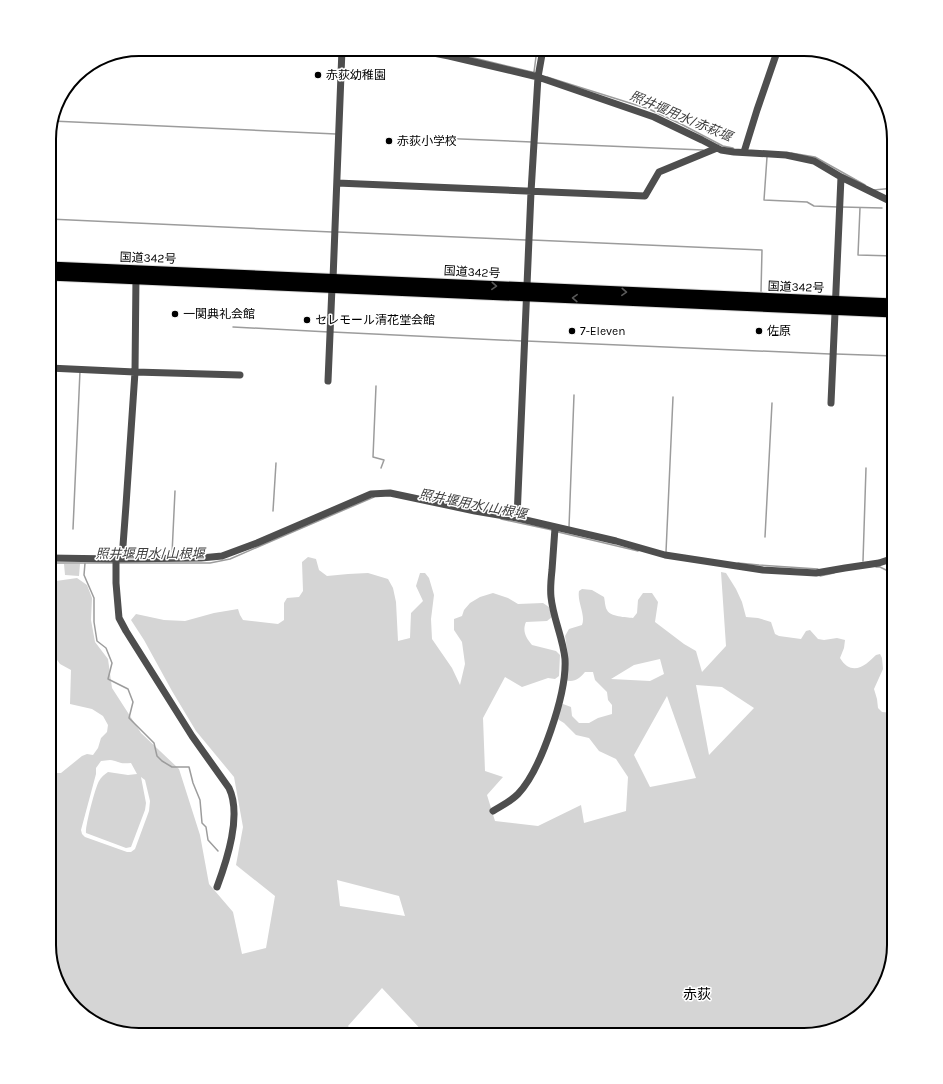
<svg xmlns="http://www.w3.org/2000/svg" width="943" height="1084" font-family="Karla,'Noto Sans JP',sans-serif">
	<rect width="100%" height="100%" fill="#fff"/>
	<path fill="#d5d5d5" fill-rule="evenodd" d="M308 557 316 559 319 570 327 576 348 574 368 573 388 579 393 588 396 602 398 641 410 638 411 613 423 601 416 586 420 573H425L429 578 434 595 431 619 432 639 452 668 460 685 465 664 462 642 454 630V619L462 616 464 610 470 603 480 597 493 593 508 598 518 604 543 603 549 607 552 617 547 621 526 622C522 631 526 638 532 645L556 651 560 655 559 676 555 679 548 678 522 687 505 677 483 718 485 771 503 777 487 795 495 821 538 826 581 805 584 823 626 811 628 777 616 759 599 751 589 738 576 735 564 723 559 720 556 717 559 706 563 704 571 707 572 716 579 723H589L598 718 612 714V705L608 700 607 692 595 680 593 672H585C579 679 574 683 565 680L568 655 565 636 569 629 582 625C586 615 577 602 579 591L582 589 592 590 604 597C605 601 605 607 607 610 610 617 626 617 633 618L637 613 638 600 643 593H652L658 602 655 622 684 644 696 651 702 672 726 646 721 572 726 573 736 589 742 602 746 617 758 618 771 622 775 634 779 636 801 639 806 631 810 630 818 639 824 640 837 638 845 640 844 648 840 658C842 661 844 664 847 666 858 673 869 662 876 655L880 654 882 658 883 669 874 689 877 699 878 708 882 712 894 713V945L885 985 859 1017 804 1035H426L382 988 348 1026 355 1035H139L99 1026 67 1000 49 945V770L54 773H61L82 756 87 754 93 755 98 748 101 738 107 732 108 725 103 716 92 709 70 704 71 670 60 664 55 657 49 641V585L56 581 77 578 87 585 92 598 91 620 95 642 108 659 112 688 141 733 179 769 200 835 209 884 233 912 242 954 266 948 275 896 236 865 243 827 234 777 196 731 172 691 144 640 131 620 136 614 164 620 185 621 214 613 238 609 240 615 243 620 278 624 284 620V603L287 598 299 597 303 591 302 562ZM660 659 664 674 650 681 611 679 634 665ZM696 685 722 687 754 708 709 755ZM667 696 696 778 650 787 634 755ZM110 760C113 760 115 761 118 762 122 764 127 763 131 763L137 774 128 775 108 772C105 774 101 777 99 781 95 788 85 827 86 833L126 848 131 847 145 810 146 803 141 777 145 780 150 801 149 811 135 849 131 852H127L85 837 82 834 81 830 96 774V768L101 761ZM337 880 399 896 405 916 340 906Z
		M64 564H80L79 576 65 575Z"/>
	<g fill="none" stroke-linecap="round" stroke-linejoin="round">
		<path stroke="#9c9c9c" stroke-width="1.5" d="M432 49 445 52
			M462 55 536 73
			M534 72 537 49
			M547 77 649 109 681 124 723 146 733 148
			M52 121 336 134
			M437 138 532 142
			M536 143 703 150
			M791 153 815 157 865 185
			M767 157 764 200 807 202 814 206 838 207
			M874 190 894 188
			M842 207 882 208
			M860 208 858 255 894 256
			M49 219 332 232
			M338 232 526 240
			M532 240 762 250 761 292
			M233 327 329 332
			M332 332 522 341
			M526 341 830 354
			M836 354 894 356
			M376 386 373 457 384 460 381 468
			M273 511 276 463
			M501 519 552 530
			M569 527 574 395
			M73 529 80 371
			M558 532 638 551
			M765 537 772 403
			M666 552 673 397
			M172 554 175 491
			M863 561 866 468
			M49 563H113
			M85 563 84 575 94 598V622L97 641 106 648 112 663 108 679 128 689 133 702 129 718 154 743 157 756 162 761 172 767H189L193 783 200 800 202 823 206 827 208 840 218 851
			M119 563H210L230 559 374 497
			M738 563 759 565 818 569 819 571
			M876 567H880L894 574
			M820 574V576L834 573"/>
		<defs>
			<path id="highway" d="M49 267 894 304
				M49 275 894 312"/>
		</defs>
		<use href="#highway" stroke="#dbdbdb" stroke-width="13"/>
		<path stroke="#4e4e4e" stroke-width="7" d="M413 49 449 56 538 77 654 117 702 140 721 150 734 152 786 155 814 161 841 177 894 203
			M744 152 757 110 778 49
			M337 183 645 196 659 172 717 148
			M49 368 135 372 240 375
			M328 381 332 287 333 279 342 49
			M831 403 841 177
			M517 518 531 192 538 77 543 49
			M49 558 116 559 201 558 222 556 257 543 371 494 390 493 475 511 517 518 616 541 665 555 763 570 816 573 845 568 879 563 894 558
			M116 559V583L119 618 126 631 192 736 229 788C242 815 227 860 217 887
			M122 559 126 505 135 372 136 276
			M493 811C501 806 510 802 518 794 541 770 567 693 565 659 563 638 553 618 551 597 550 588 551 579 552 570 553 556 554 542 555 528"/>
		<use href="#highway" stroke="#000" stroke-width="11"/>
	</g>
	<defs><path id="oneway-chevron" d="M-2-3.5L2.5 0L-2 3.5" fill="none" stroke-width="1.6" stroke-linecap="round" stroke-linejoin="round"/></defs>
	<g stroke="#595959">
		<use href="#oneway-chevron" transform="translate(494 286) rotate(3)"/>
		<use href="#oneway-chevron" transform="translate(624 292) rotate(3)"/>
		<use href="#oneway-chevron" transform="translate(575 298) rotate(-178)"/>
	</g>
	<g fill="#000" stroke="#fff" stroke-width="1.5">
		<circle cx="318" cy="75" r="4"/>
		<circle cx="389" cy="141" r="4"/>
		<circle cx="175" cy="314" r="4"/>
		<circle cx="307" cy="320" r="4"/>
		<circle cx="572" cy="331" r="4"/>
		<circle cx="759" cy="331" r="4"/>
	</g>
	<g text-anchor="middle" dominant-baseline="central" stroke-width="3" stroke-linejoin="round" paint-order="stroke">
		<g font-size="12" fill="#000" stroke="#fff" text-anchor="start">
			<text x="326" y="75">赤荻幼稚園</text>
			<text x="397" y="141">赤荻小学校</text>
			<text x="183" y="314">一関典礼会館</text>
			<text x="315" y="320">セレモール清花堂会館</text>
			<text x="580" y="331">7-Eleven</text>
			<text x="767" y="331">佐原</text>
		</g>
		<g font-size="12" fill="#000" stroke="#fff">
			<text transform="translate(148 258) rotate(2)">国道342号</text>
			<text transform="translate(472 272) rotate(3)">国道342号</text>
			<text transform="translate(796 287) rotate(2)">国道342号</text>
		</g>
		<g font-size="13" font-style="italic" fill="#3d3d3d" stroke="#fff">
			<text transform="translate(681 116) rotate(23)">照井堰用水/赤萩堰</text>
			<text transform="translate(473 504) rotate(11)">照井堰用水/山根堰</text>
			<text x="150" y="553">照井堰用水/山根堰</text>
		</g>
		<g font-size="14" fill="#000" stroke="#fff">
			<text x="697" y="994">赤荻</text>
		</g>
	</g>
	<path d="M0 0H943V1084H0ZM139 56H804A83 83 0 0 1 887 139V945A83 83 0 0 1 804 1028H139A83 83 0 0 1 56 945V139A83 83 0 0 1 139 56Z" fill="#fff" fill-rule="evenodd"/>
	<path fill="none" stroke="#000" stroke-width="2" d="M139 56H804A83 83 0 0 1 887 139V945A83 83 0 0 1 804 1028H139A83 83 0 0 1 56 945V139A83 83 0 0 1 139 56Z"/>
</svg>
